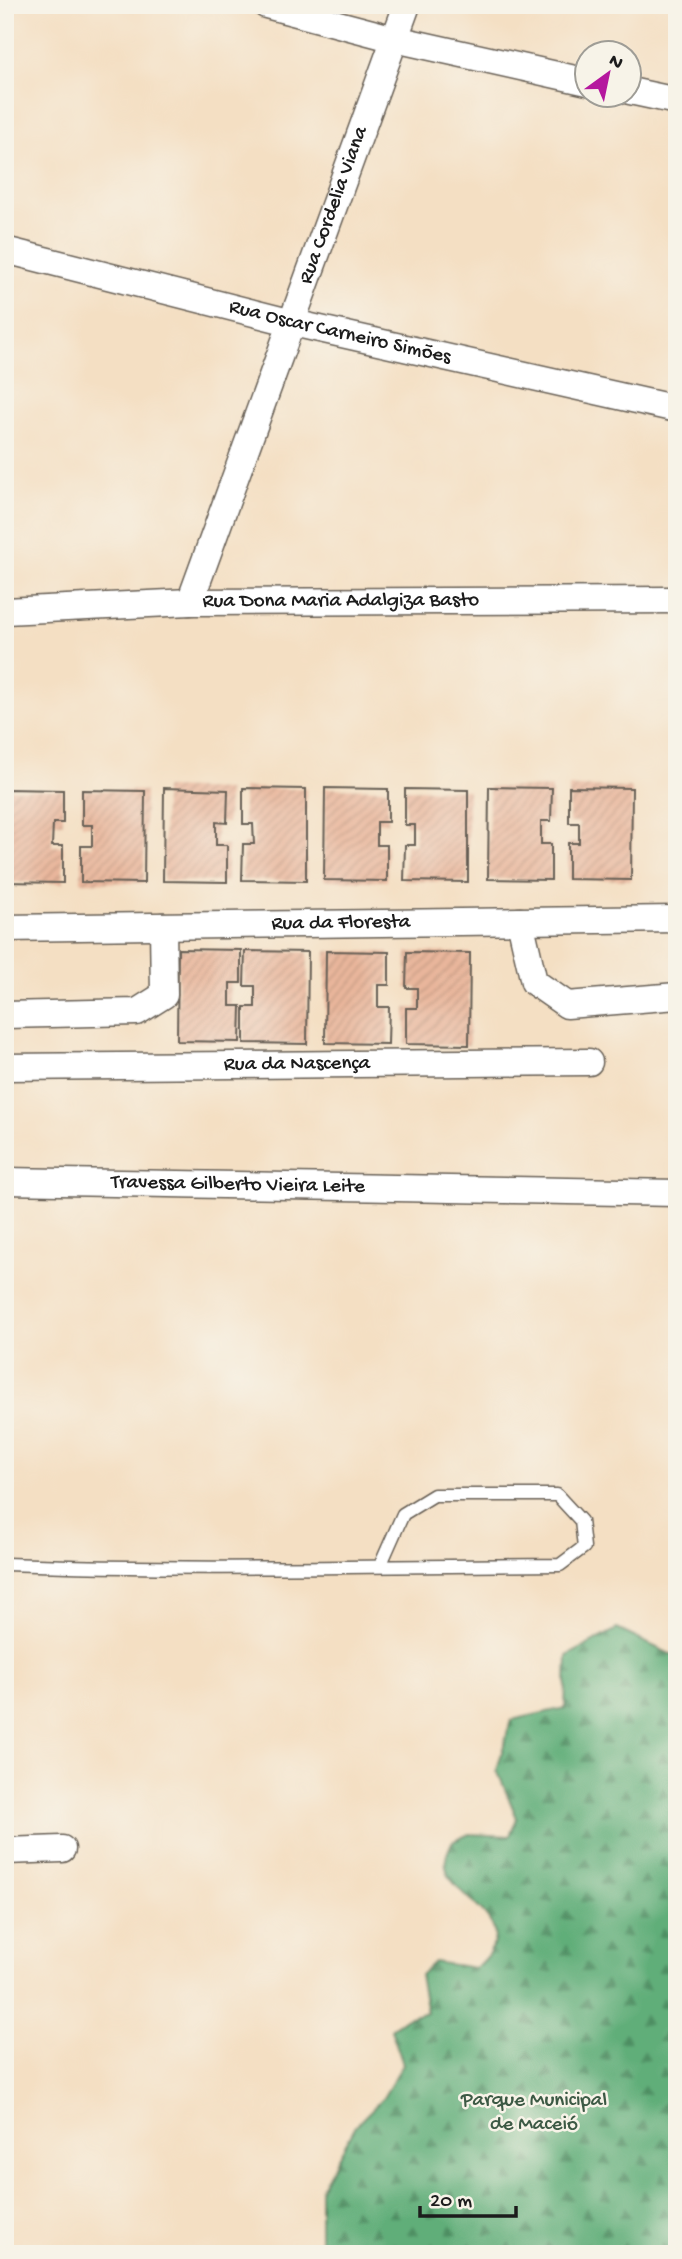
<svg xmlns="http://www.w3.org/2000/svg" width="682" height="2259" font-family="'Gochi Hand',sans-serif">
	<defs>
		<pattern id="forest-firs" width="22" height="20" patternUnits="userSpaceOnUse" patternTransform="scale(1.75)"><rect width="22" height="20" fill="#60ae79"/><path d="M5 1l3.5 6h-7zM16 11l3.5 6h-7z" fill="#4e8d62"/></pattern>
		<pattern id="building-hatch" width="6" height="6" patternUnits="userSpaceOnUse" patternTransform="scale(1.75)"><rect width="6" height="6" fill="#e9b69b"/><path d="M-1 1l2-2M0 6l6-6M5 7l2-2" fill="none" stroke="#c79c85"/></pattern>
	</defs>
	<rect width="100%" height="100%" fill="#f7f3e8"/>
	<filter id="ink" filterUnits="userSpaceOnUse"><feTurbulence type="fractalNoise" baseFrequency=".0143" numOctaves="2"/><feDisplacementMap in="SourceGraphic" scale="14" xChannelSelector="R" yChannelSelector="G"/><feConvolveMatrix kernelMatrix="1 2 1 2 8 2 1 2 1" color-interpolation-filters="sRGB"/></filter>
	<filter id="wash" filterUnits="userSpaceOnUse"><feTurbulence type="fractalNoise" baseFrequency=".00686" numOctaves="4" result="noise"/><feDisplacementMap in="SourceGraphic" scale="28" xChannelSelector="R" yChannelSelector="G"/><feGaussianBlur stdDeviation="1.57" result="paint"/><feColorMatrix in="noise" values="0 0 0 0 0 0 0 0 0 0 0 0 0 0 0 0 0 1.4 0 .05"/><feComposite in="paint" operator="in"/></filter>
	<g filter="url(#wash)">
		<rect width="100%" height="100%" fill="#f4dfc3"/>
		<path fill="url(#forest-firs)" stroke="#3e654a" stroke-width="2" d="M617 1629 670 1654H677V2254H316L320 2245V2190L356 2125 383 2098 403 2064 391 2029 407 2018 427 2012 420 1975 434 1962 475 1968C535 1918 439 1899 446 1858 447 1853 450 1847 452 1842L469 1834 510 1836 517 1818 497 1770 511 1720 565 1708 567 1656Z"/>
		<g id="blocks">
			<path fill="url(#building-hatch)" d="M489 787 552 788 551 821H541V844H551V880L488 879Z
				M569 787 632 788 631 880 568 879V843H579V823H569Z
				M164 788 228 790 227 823 216 822V845H227V882L163 881Z
				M243 788 306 789V881L242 880 243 844H254L253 824H243Z
				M325 788 388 789V822H377V845H387V881L324 880Z
				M5 789 63 790V823H53L52 846H63V883L5 882Z
				M405 789 468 790V882L404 881 405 845H415V825H405Z
				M82 790 145 791 144 883 81 882V846H92V825H82Z
				M178 949 241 950V983H230V1006H241L240 1042 177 1041Z
				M245 951 308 952 307 1044 244 1043V1007H255V986H244Z
				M326 951 389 952V985H378V1007H389L388 1044 325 1043Z
				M407 952 470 953 469 1045 406 1044V1008H417V988H406Z"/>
		</g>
	</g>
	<g filter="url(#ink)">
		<use href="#blocks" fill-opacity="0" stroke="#686056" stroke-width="2"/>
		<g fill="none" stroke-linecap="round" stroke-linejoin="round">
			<defs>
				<path id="service" d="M5 1564C190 1571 376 1566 560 1565L584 1547 581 1521 557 1495H434L403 1514 380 1566"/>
				<g id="minor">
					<path d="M266 5 395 39 588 82"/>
					<path d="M630 91 677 101"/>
					<path id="s1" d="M5 250 293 323 677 409"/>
					<path id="s2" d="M190 602 407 5"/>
					<path id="s3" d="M5 611 190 602 677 600"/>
					<path d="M520 921 534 982 567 1005 677 996"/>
					<path id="s4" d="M5 928 677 919"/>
					<path d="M5 1015 137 1012 164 995 163 926"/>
					<path id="s5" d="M5 1067 589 1062"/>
					<path id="s6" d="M5 1181 677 1193"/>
					<path d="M5 1851 62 1849"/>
				</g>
			</defs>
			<use href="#service" stroke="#686056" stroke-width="15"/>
			<use href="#minor" stroke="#686056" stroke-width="29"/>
			<use href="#service" stroke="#fff" stroke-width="12"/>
			<use href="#minor" stroke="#fff" stroke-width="26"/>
		</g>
	</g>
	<g text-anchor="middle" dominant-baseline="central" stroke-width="5" stroke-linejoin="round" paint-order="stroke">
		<g font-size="21" fill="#1c1c1c" stroke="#f7f3e8">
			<text stroke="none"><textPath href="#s2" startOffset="422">Rua Cordelia Viana</textPath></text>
			<text stroke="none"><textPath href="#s1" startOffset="345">Rua Oscar Carneiro Simões</textPath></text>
			<text stroke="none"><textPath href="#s3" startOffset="336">Rua Dona Maria Adalgiza Basto</textPath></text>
			<text stroke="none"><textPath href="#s4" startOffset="336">Rua da Floresta</textPath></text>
			<text stroke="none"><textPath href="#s5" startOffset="292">Rua da Nascença</textPath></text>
			<text stroke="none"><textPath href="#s6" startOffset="233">Travessa Gilberto Vieira Leite</textPath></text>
		</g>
		<g font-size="21" fill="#3c5944" stroke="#f7f3e8">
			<text x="534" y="2101">Parque Municipal<tspan x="534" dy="24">de Maceió</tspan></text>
		</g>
	</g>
	<rect width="682" height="2259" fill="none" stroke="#f7f3e8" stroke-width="28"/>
	<g transform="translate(608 74) rotate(33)"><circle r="33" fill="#f7f3e8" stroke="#9f9d96" stroke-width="2"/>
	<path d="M0-5L12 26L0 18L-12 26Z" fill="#b5179e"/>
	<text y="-10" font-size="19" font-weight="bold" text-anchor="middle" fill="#1c1c1c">N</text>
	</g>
	<path d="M420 2206v10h96v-10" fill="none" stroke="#1c1c1c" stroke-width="3.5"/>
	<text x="430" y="2206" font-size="21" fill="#1c1c1c" stroke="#f7f3e8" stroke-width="5" paint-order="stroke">20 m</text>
</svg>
